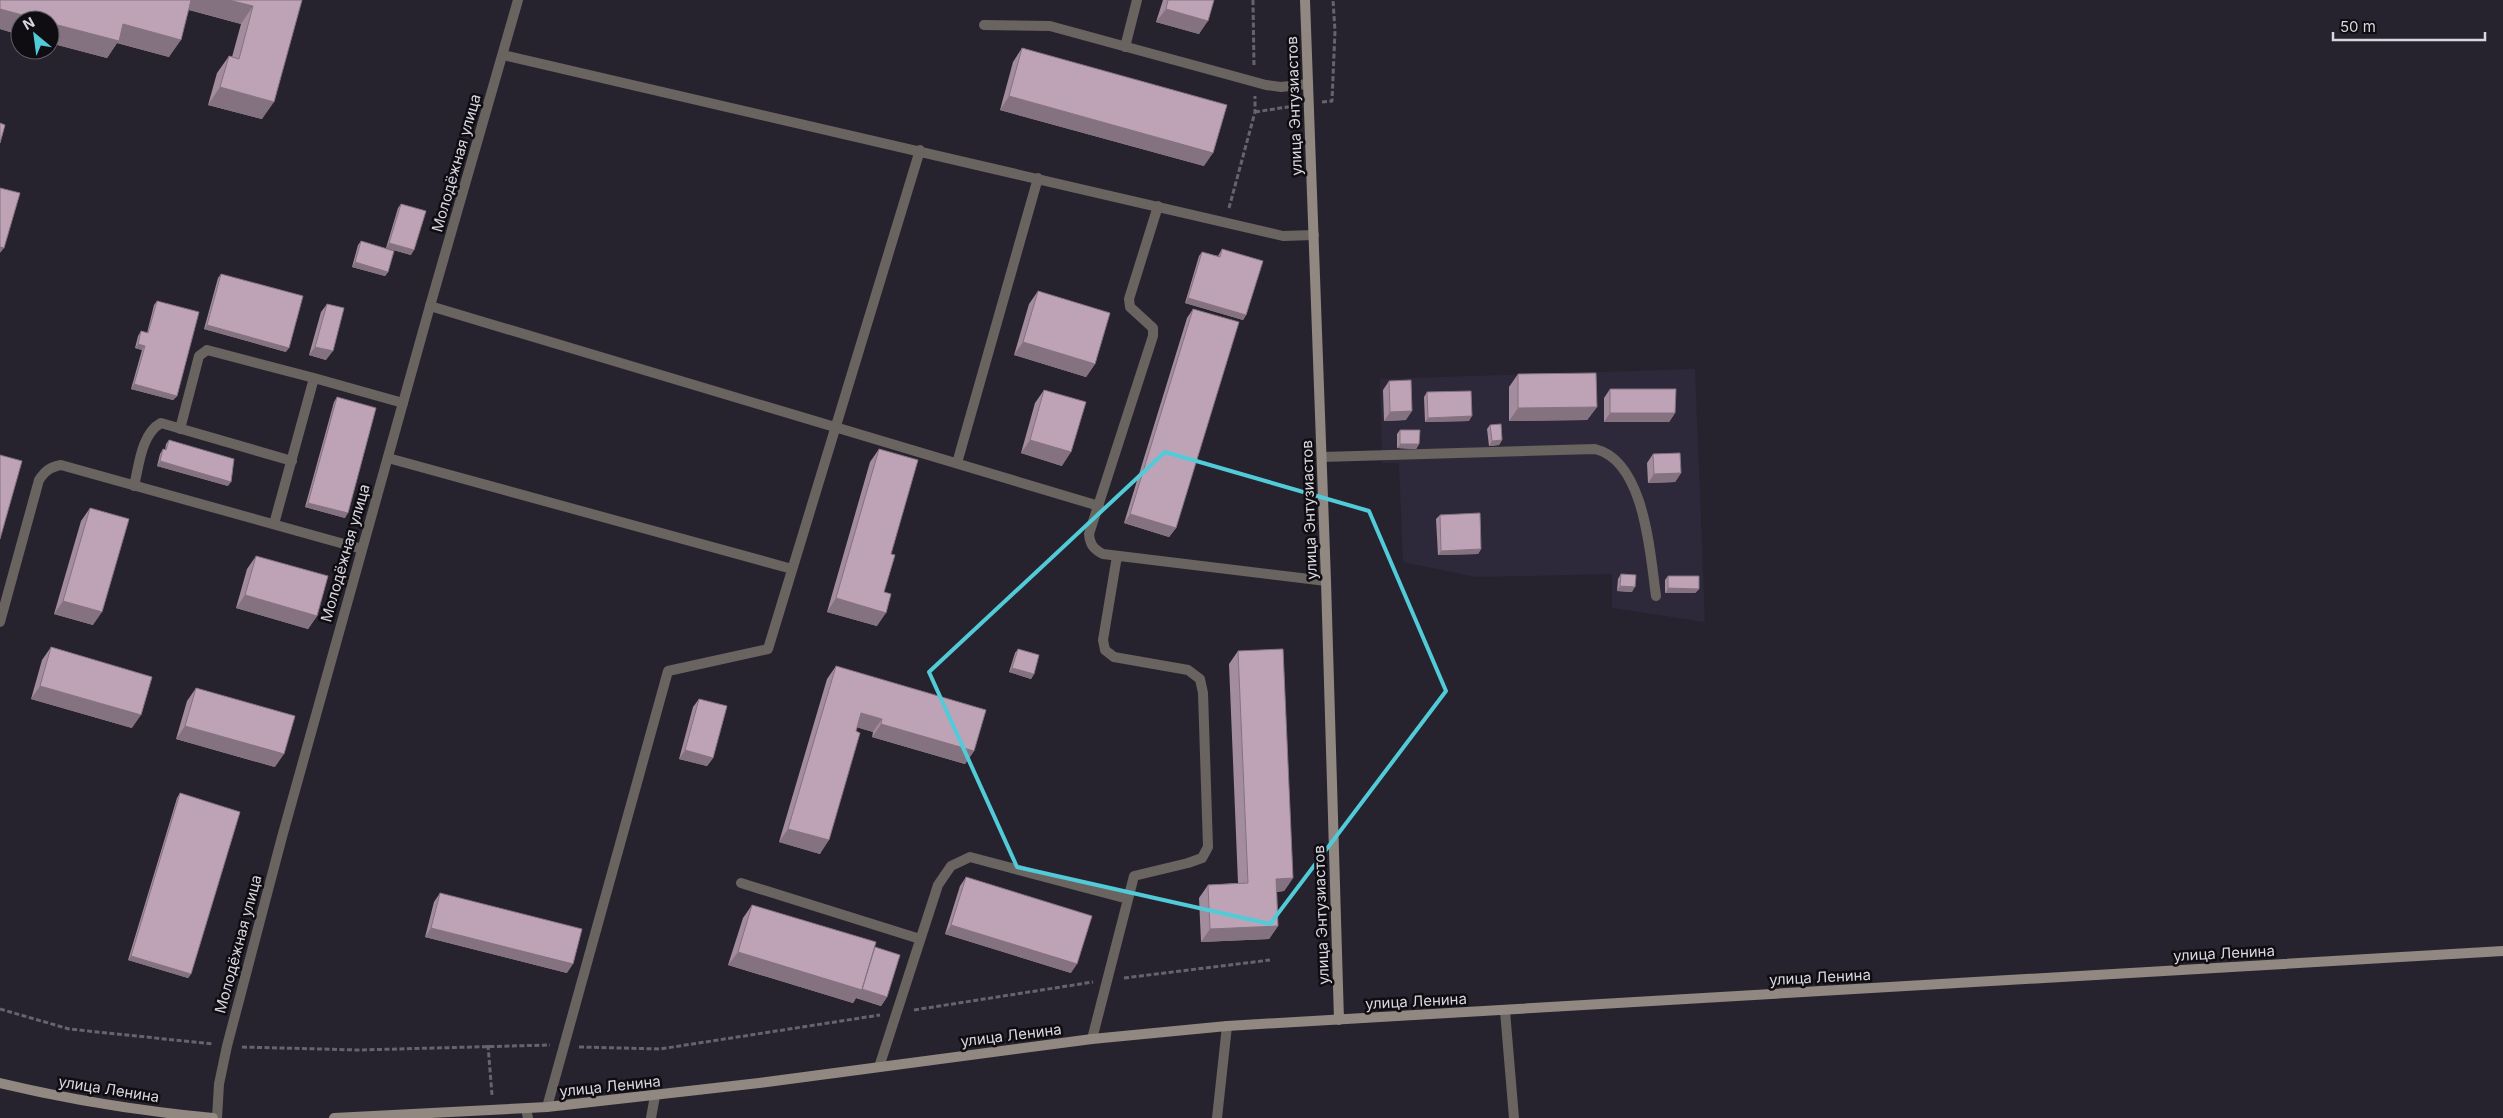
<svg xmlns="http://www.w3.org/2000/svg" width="2503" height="1118" font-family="Inter,sans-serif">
	<rect width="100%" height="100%" fill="#26232e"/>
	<path fill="#2d293a" d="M1695 369 1705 622 1612 608V574L1476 577 1403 562 1399 463H1382L1380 379Z"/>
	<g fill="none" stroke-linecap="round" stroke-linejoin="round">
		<path stroke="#66636d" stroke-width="3" stroke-dasharray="5 2.5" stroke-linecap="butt" d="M1253 0 1254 67
			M1322 102 1332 101 1335 31 1333 0
			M1255 112 1294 106
			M1229 208 1255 112V96
			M1124 978 1270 960
			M0 1009 69 1029 213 1044
			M914 1010 1093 982
			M488 1045 492 1095
			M242 1047 359 1050 550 1045
			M579 1047 660 1049 880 1015"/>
		<path stroke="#696460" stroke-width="10" d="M984 25 1050 26 1266 85 1281 87 1308 84
			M1125 47 1137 0
			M503 55 1283 236 1314 235
			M1158 206 1129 299 1130 307 1153 328V336L1089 534C1090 544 1093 549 1103 554L1326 581
			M430 306 1099 506
			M180 429 199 356 207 350 314 378
			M1322 457 1595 449C1645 461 1650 554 1656 596
			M388 458 792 569
			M957 463 1038 178
			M134 486C139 466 141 434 161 423L292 461
			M274 524 314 378 403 403
			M0 622 39 480C45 471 50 467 61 465L362 549
			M741 883 920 939
			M1505 1011 1514 1118
			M1092 1039 1134 876 1188 863 1202 858 1208 847 1203 693 1200 679 1188 670 1114 657 1105 650 1103 640 1117 556
			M879 1067 938 885 951 866 970 857 1128 899
			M547 1107 668 671 768 649 920 150
			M526 1109 528 1118
			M651 1118 655 1096
			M1217 1118 1227 1026"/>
		<path stroke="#696460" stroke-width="10" d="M217 1118 219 1084 227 1046 282 837 430 306 518 0"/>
		<path stroke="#908881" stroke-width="10" d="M1305 0 1326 581 1339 1020
			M0 1083C71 1100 141 1111 213 1118
			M334 1118 547 1107 759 1083 1092 1039 1227 1026 2503 951"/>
	</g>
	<path fill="#a38c9d" d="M0 0H302L262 119 208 105 217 73 229 56 232 57 241 24 189 10 169 57 117 43 107 58 50 43V20L20 35 0 29Z
		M1163 0H1214L1199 34 1156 22Z
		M1022 48 1204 166 1000 110 1013 62Z
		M401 204 411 255 386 248 398 208Z
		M361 241 388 272 385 276 352 267 358 245Z
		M1222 249 1246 315 1243 320 1185 303 1199 256 1202 252 1218 256Z
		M221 274 286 352 204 329 218 278Z
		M1038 291 1095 364 1086 377 1014 355 1029 304Z
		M157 301 177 396 173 400 131 389 142 350 135 348 138 336 141 331 147 333 154 305Z
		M327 304 326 360 309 355 321 312Z
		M1193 309 1176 528 1169 537 1124 523 1187 318Z
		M1518 374 1597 407 1587 420 1509 421V387Z
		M1389 381 1406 420 1384 421 1383 390Z
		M1610 389 1675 413 1669 422H1604V398Z
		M1044 390 1062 466 1021 453 1035 403Z
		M1427 392 1469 421 1425 422 1424 397Z
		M337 397 345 518 305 507 334 402Z
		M1490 425 1502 440 1499 445 1489 446 1487 429Z
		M1400 430 1419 444 1416 449 1397 448V434Z
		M169 440 228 486 157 466 160 454 163 449 165 450 166 444Z
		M879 449 891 554 877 626 827 612 870 462Z
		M1653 454 1681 473 1675 482 1648 483 1647 463Z
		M90 508 93 625 54 614 81 521Z
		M1440 515 1481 549 1478 554 1438 555 1436 519Z
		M256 556 317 616 308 629 236 608 247 569Z
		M1621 574 1632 592 1617 591 1618 579Z
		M1668 576 1699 589 1695 593H1665V580Z
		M51 647 132 728 31 699 42 660Z
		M1018 649 1034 674 1031 679 1009 672 1015 653Z
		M1238 651 1293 878 1284 891 1277 892 1278 926 1269 939 1201 942 1199 898 1208 885 1238 883 1229 664Z
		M836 666 974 751 965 764 872 737 873 732 857 727 820 854 779 842 827 679Z
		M196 688 275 767 176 739 187 701Z
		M699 699 713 758 707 766 679 759 693 707Z
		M180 793 191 974 188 978 128 960 177 798Z
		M966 877 1071 973 945 934 960 886Z
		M440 893 567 973 425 937 434 902Z
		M752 905 875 947 887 997 881 1006 856 998 853 1003 728 965 743 918Z"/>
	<path fill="#857280" d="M188 0H229L253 6 241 24 182 8Z
		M0 9 41 20H20V35L0 29Z
		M1166 9 1208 21 1199 34 1156 22Z
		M50 23 123 24 181 40 169 57 117 43 107 58 50 43Z
		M220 87 274 102 262 119 208 105Z
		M1009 96 1213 153 1204 166 1000 110Z
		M389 243 414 250 411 255 386 248Z
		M0 247 4 248 0 253Z
		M355 262 388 272 385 276 352 267Z
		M1188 298 1246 315 1243 320 1185 303Z
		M207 325 289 348 286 352 204 329Z
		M1023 342 1095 364 1086 377 1014 355Z
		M138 344 145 346 142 350 135 348Z
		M315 347 333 351 326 360 309 355Z
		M134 384 177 396 173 400 131 389Z
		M1597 407 1587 420 1509 421 1518 408Z
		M1412 411 1406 420 1384 421 1390 412Z
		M1610 413H1675L1669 422H1604Z
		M1472 416 1469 421 1425 422 1428 418Z
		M1030 440 1071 452 1062 466 1021 453Z
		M1502 440 1499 445 1489 446 1492 441Z
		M1400 444H1419L1416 449 1397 448Z
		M160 461 231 482 228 486 157 466Z
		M1681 473 1675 482 1648 483 1654 474Z
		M308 503 348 513 345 518 305 507Z
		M1130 514 1176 528 1169 537 1124 523Z
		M1481 549 1478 554 1438 555 1441 551Z
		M1620 586 1635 587 1632 592 1617 591Z
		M1668 588 1699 589 1695 593H1665Z
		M245 595 317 616 308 629 236 608Z
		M836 598 886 613 877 626 827 612Z
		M63 601 102 612 93 625 54 614Z
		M1012 668 1034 674 1031 679 1009 672Z
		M40 686 141 715 132 728 31 699Z
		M861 713 882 719 873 732 852 726Z
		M881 724 974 751 965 764 872 737Z
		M185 726 284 754 275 767 176 739Z
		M685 750 713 758 707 766 679 759Z
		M788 829 829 840 820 854 779 842Z
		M1293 878 1284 891 1267 892 1276 879Z
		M951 925 1077 964 1071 973 945 934Z
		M1278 926 1269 939 1201 942 1210 929Z
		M431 928 573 964 567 973 425 937Z
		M738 952 887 997 881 1006 856 998 853 1003 728 965Z
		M131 956 191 974 188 978 128 960Z"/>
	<path fill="#bea3b7" stroke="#857280" d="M0 0H191L181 40 123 24 119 41 50 23V20H41L0 9Z
		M229 0H302L274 102 220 87 229 56 239 59 253 6Z
		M1168 0H1214L1208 21 1166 9Z
		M1022 48 1227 105 1213 153 1009 96Z
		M0 123 5 125 0 143Z
		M0 188 20 193 4 248 0 247Z
		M401 204 426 211 414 250 389 243Z
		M361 241 394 251 388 272 355 262Z
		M1222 249 1263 261 1246 315 1188 298 1202 252 1220 257Z
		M221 274 303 296 289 348 207 325Z
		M1038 291 1110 313 1095 364 1023 342Z
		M157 301 199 312 177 396 134 384 145 346 138 344 141 331 148 333Z
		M327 304 344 308 333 351 315 347Z
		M1193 309 1239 322 1176 528 1130 514Z
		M1596 373 1597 407 1518 408V374Z
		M1411 380 1412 411 1390 412 1389 381Z
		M1610 389H1676L1675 413H1610Z
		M1044 390 1086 402 1071 452 1030 440Z
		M1471 391 1472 416 1428 418 1427 392Z
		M337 397 376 408 348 513 308 503Z
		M1501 424 1502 440 1492 441 1490 425Z
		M1400 430H1420L1419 444H1400Z
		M169 440 234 459 231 482 160 461 163 449 166 450Z
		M879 449 918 460 891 554 895 555 884 592 891 594 886 613 836 598Z
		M1680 453 1681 473 1654 474 1653 454Z
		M0 455 22 461 0 539Z
		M90 508 129 519 102 612 63 601Z
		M1480 513 1481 549 1441 551 1440 515Z
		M256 556 328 576 317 616 245 595Z
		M1621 574 1636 575 1635 587 1620 586Z
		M1668 576H1699V589L1668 588Z
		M51 647 152 677 141 715 40 686Z
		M1018 649 1039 655 1034 674 1012 668Z
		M1283 649 1293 878 1276 879 1278 926 1210 929 1208 885 1248 883 1238 651Z
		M836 666 986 710 974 751 881 724 882 719 861 713 856 731 860 733 829 840 788 829Z
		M196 688 295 716 284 754 185 726Z
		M699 699 727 706 713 758 685 750Z
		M180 793 240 812 191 974 131 956Z
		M966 877 1092 916 1077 964 951 925Z
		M440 893 582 929 573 964 431 928Z
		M752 905 876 942 862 990 738 952Z
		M875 947 900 955 887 997 862 989Z"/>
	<path fill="none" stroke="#52cbd9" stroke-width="4" stroke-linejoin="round" d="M1165 452 1369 511 1446 691 1270 924 1017 867 929 672Z"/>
	<g text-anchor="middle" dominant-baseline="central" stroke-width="5" stroke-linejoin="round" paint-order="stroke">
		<g font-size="15" fill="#d8d6de" stroke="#0f0d12">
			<text transform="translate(1294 106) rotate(-92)">улица Энтузиастов</text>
			<text transform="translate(456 163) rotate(-74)">Молодёжная улица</text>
			<text transform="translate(1309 510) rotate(-92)">улица Энтузиастов</text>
			<text transform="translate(345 553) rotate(-74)">Молодёжная улица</text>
			<text transform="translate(1321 915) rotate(-92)">улица Энтузиастов</text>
			<text transform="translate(238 944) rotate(-75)">Молодёжная улица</text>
			<text transform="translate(2224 953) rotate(-3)">улица Ленина</text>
			<text transform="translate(1820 977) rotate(-3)">улица Ленина</text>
			<text transform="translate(1416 1001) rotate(-3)">улица Ленина</text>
			<text transform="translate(1011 1035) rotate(-7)">улица Ленина</text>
			<text transform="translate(610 1086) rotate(-6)">улица Ленина</text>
			<text transform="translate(109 1089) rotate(9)">улица Ленина</text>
		</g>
	</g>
	<g transform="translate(35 35) rotate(331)"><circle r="24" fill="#0f0d12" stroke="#5f5d64"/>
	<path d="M0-4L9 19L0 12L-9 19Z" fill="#52cbd9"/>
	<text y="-8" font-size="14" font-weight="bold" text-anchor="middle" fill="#d8d6de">N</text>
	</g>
	<path d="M2333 32v8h152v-8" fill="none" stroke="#d8d6de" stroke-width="2.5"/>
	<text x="2340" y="32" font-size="15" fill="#d8d6de" stroke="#0f0d12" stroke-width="4" paint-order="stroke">50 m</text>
</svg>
